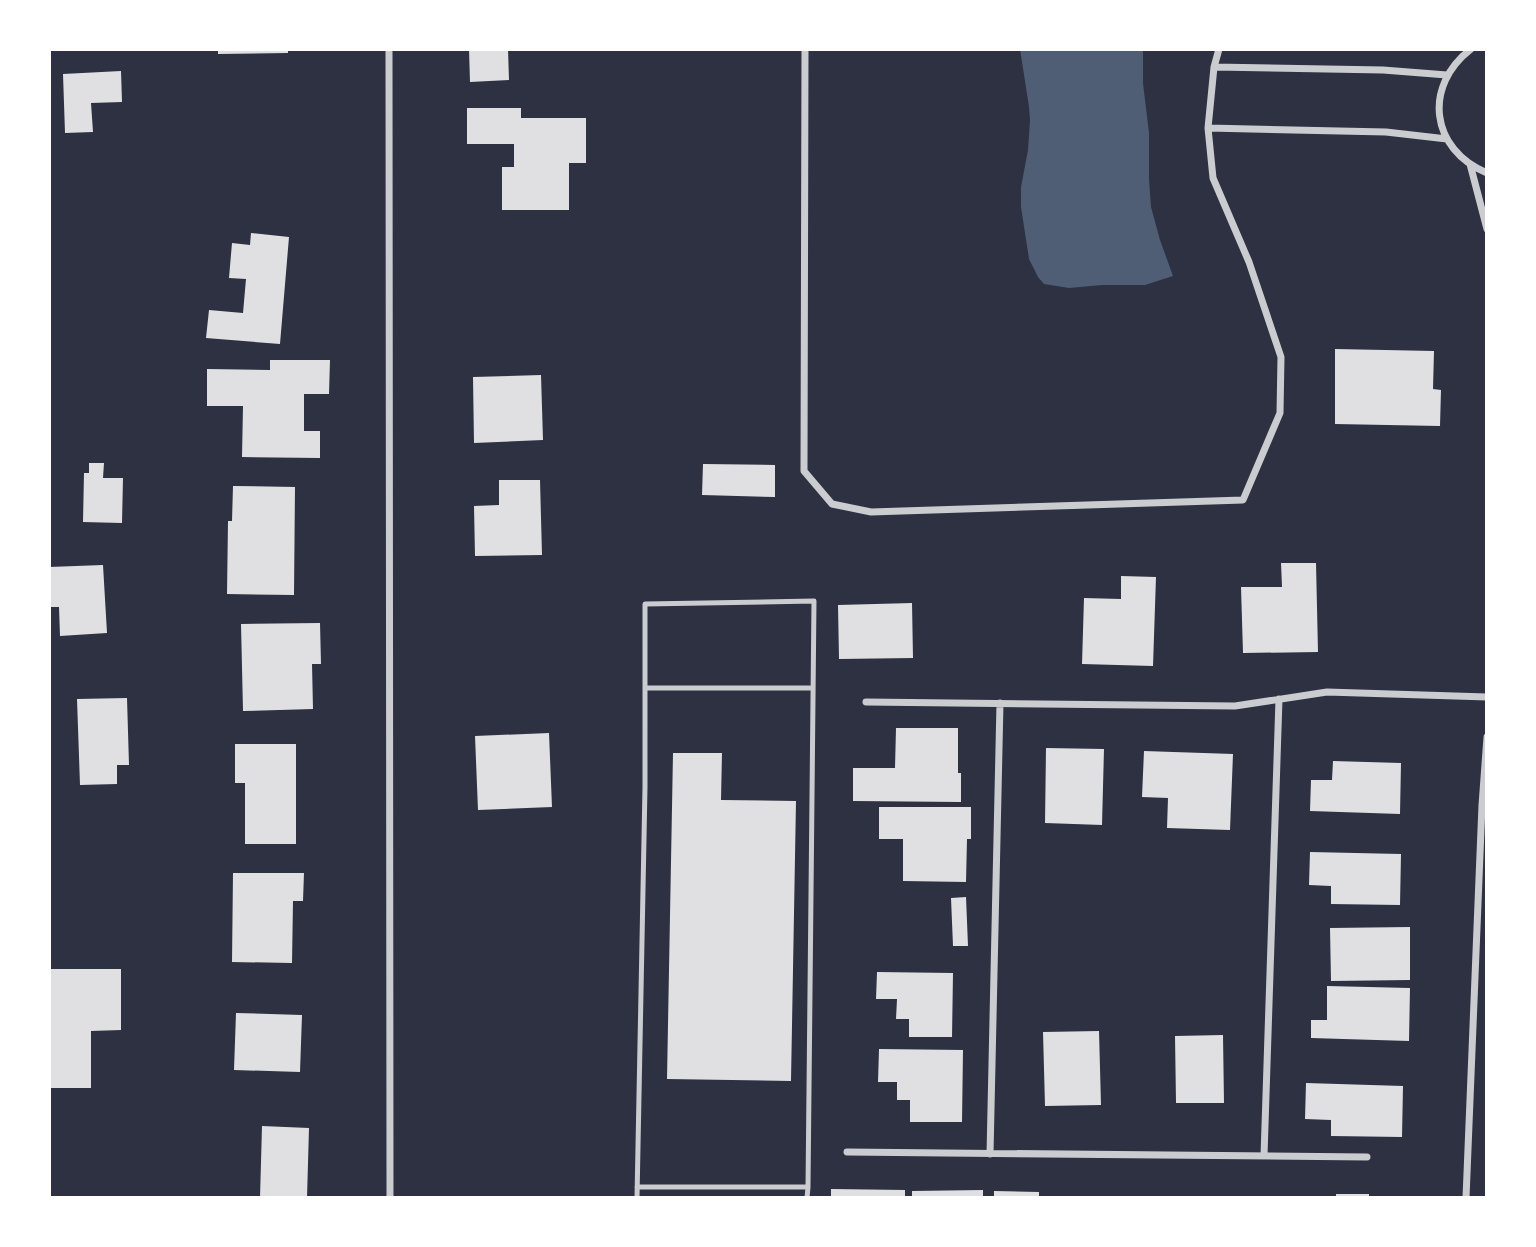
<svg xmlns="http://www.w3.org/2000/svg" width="1536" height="1247" font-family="Poppins,sans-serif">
	<rect width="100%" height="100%" fill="#2d3142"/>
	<path fill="#4f5d75" d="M1020 49H1143V83L1149 133V179L1151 207 1160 240 1173 276 1145 285H1102L1069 288 1044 284 1038 277 1029 259 1021 207V187L1028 150 1030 120 1029 107Z"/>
	<path fill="#e0e0e3" d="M218 49H288V53L218 54Z
		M469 49H508L509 80 470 82Z
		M121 71 122 102 91 103 93 132 65 133 63 74Z
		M467 108H521V118H586V163H569V210H502V167H514V144H467Z
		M251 233 289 237 280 344 206 338 209 310 243 313 246 279 229 278 232 243 250 245Z
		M1335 349 1434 351 1433 389 1441 390 1440 426 1335 424Z
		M270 360H330L329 394H304V431H320V458L242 457 243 406H207V369L270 370Z
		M541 375 543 440 474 443 473 377Z
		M89 463H104L103 478H123L122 523 83 522 84 473H89Z
		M703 464 775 465V497L702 495Z
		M499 480H540L542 555 475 556 474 506 499 505Z
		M233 486 295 487 294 595 227 594 228 521H232Z
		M1281 563H1316L1318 652 1243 653 1241 587H1282Z
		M103 565 107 633 60 636 59 607H49V567Z
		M1121 576 1156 577 1153 666 1082 664 1084 598 1121 599Z
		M912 603 913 658 839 659 838 605Z
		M320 623 321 664H312L313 709 243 711 241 624Z
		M127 698 129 765H117V784L80 785 77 699Z
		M896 728H958V773H961V802L853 801V768H895Z
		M549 733 552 807 478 810 475 736Z
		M235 744H296V844H245V783H235Z
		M1046 748 1104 749 1102 825 1045 823Z
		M1144 751 1233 754 1230 830 1167 828 1168 798 1142 797Z
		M673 753H722L721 800 796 801 791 1081 667 1079Z
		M1333 761 1401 763 1400 814 1310 811 1311 780H1332Z
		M879 807H971V839H967L966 882 903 881V839H879Z
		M1310 852 1401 854 1400 905 1331 904V886L1309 885Z
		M233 873H304L303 901H293L292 963 232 962Z
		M966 897 968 946H953L951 898Z
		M1410 927V980L1331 981 1330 928Z
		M49 969H121V1030L91 1031V1088H49Z
		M877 972 953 973 952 1037H909V1019H896L897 999H876Z
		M1327 986 1410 988 1409 1041 1311 1038V1020H1327Z
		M236 1013 302 1015 300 1072 234 1070Z
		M1099 1031 1101 1105 1045 1106 1043 1032Z
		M1223 1035 1224 1103H1176L1175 1036Z
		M879 1049 963 1050 962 1122H910V1100H897V1082H878Z
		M1306 1083 1403 1086 1402 1137 1331 1136V1120L1305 1119Z
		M262 1126 309 1128 307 1198H260Z
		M831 1189 905 1190V1198H831Z
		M983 1190V1198H912V1191Z
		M994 1191 1039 1192V1198H994Z
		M1336 1194H1369V1198H1336Z"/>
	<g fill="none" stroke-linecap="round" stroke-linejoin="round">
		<path stroke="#caccd0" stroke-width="5" d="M645 688H812
			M637 1187H808L807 1198
			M637 1198 645 787V604L814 601 808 1187"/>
		<path stroke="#caccd0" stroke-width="7" d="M389 49 390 1198
			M805 49 804 471 832 504 871 512 1243 500 1280 413 1281 357 1249 262 1213 178 1208 128 1214 67 1219 49
			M1471 49C1423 86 1430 149 1487 173
			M1214 67 1383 70 1447 75
			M1208 128 1386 132 1447 139
			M1470 164 1487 229
			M866 702 1235 706 1327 692 1487 697
			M847 1152 1367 1157
			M990 1154 1000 703
			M1264 1156 1279 699
			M1466 1198 1482 805 1487 737"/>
	</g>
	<rect width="1536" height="1247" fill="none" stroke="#ffffff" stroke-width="102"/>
</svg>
